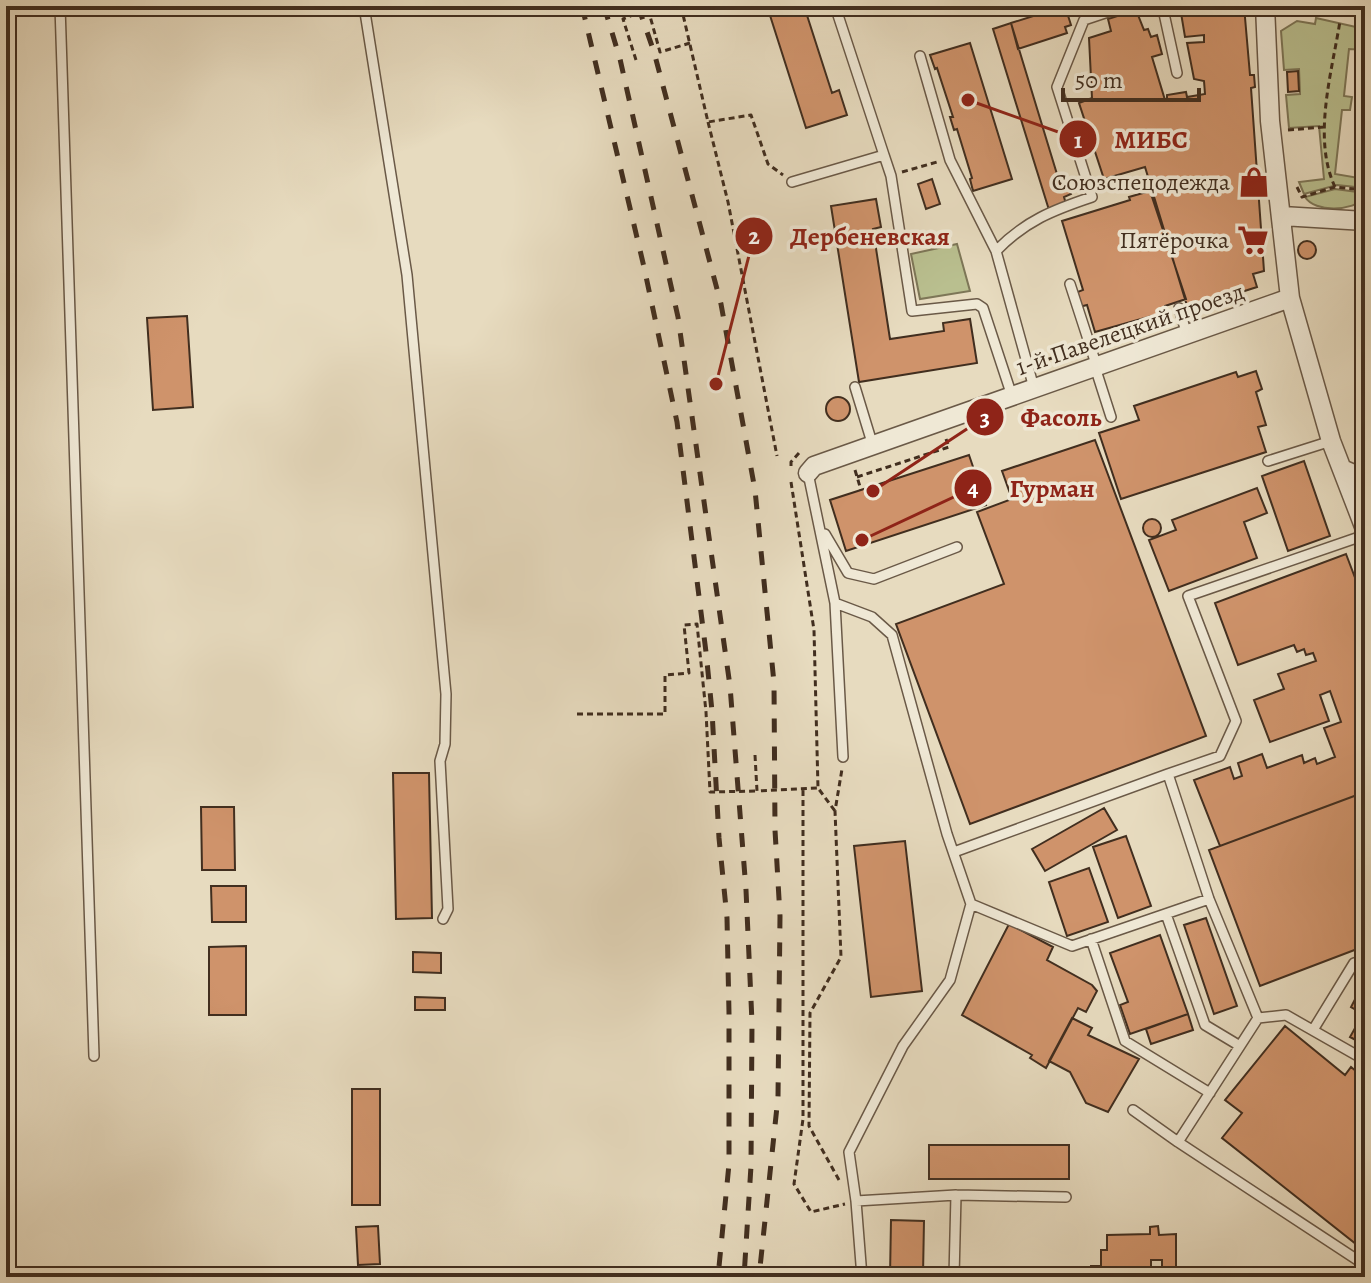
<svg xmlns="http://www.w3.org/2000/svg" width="1371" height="1283" font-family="Alegreya,serif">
	<rect width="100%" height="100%" fill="#e7dbbf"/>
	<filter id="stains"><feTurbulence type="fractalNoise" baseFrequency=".0025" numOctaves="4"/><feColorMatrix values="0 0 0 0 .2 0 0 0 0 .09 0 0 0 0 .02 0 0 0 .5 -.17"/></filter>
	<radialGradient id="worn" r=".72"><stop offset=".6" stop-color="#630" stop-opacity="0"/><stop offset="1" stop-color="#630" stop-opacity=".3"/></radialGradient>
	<path fill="#b9bf8f" stroke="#7d7657" stroke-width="2" d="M1316 18 1365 29V50L1349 49 1344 96 1352 97 1350 110H1342L1335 174 1365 179V188L1337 185 1304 194 1299 182 1324 179 1319 126 1289 128 1286 95 1300 94 1299 69 1284 70 1281 31 1297 21 1315 24Z
		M1335 189 1365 193V198C1353 211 1315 213 1305 197Z
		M957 244 970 291 920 299 911 254Z"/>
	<path fill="#cf936b" stroke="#412e1f" stroke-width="2" d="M767 6H804L832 93 839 90 847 115 806 128Z
		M1065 6 1071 25 1065 27 1067 33 1018 49 1011 23Z
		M1244 6 1250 75H1254L1255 87 1251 88 1264 271 1253 274 1257 287 1188 309 1145 167 1104 179 1079 103 1092 98 1089 38 1111 31 1108 19 1136 10 1144 30 1148 29 1151 37 1157 35 1162 54 1152 57 1165 100 1167 99V95L1186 92 1187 97 1205 94 1204 81 1194 79 1187 43 1204 42V35L1185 37 1180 7Z
		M1011 23 1060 184 1067 182 1071 194 1064 197 1066 204 1049 210 993 29Z
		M970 43 1012 179 973 191 970 179 972 178 957 129 954 130 950 117H953L937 68 935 69 930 55Z
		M1298 71 1299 91 1288 92 1287 72Z
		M932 179 940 204 926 209 918 184Z
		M1150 191 1186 299 1165 306 1166 312 1095 332 1087 305 1079 307 1075 293 1083 290 1062 221 1130 200 1129 197Z
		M876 199 881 227 873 229 890 339 944 331 943 323 970 319 977 363 859 382 831 206Z
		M1298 250a9 9 0 1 1 18 0a9 9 0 1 1-18 0Z
		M187 316 193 407 153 410 147 318Z
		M1256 371 1262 389 1256 392 1266 425 1258 427 1266 452 1121 499 1099 433 1139 420 1134 406 1236 372 1238 377Z
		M826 409a12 12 0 1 1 24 0a12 12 0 1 1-24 0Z
		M1095 440 1206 736 970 824 896 624 1004 584 977 512 1012 499 1002 471Z
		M969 455 986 505 846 551 830 500Z
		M1304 461 1330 536 1288 551 1262 476Z
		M1257 488 1267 513 1244 522 1257 558 1169 591 1149 540 1176 530 1172 520Z
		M1143 528a9 9 0 1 1 18 0a9 9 0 1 1-18 0Z
		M1346 554 1365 604V792L1220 846 1194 780 1230 767 1234 779 1242 776 1238 763 1262 754 1267 768 1302 755 1304 763 1315 758 1317 764 1335 757 1324 728 1341 722 1330 691 1320 695 1329 721 1270 742 1254 700 1284 689 1278 674 1316 661 1313 653 1306 655 1304 649 1297 652 1294 645 1238 665 1215 603Z
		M393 773H429L432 918 396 919Z
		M1365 792V946L1260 986 1209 850Z
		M201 807H234L235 870H202Z
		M1104 808 1117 830 1045 871 1032 849Z
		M1126 836 1151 906 1118 918 1093 847Z
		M905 841 922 991 871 997 854 846Z
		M1089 868 1108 922 1067 936 1049 882Z
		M211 886H246V922H212Z
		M1206 918 1237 1006 1214 1014 1184 925Z
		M1009 924 1053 947 1047 960 1092 985 1097 991 1086 1012 1078 1008 1046 1068 1030 1058 1032 1055 962 1015Z
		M1160 935 1188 1014 1130 1034 1120 1005 1128 1002 1110 953Z
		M246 946V1015H209V947Z
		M413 952 441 953V973L413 972Z
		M1365 980V1045L1350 1037 1363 1014 1351 1007Z
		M415 997 445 998V1010H415Z
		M1188 1014 1193 1030 1151 1044 1146 1029Z
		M1072 1018 1092 1028 1088 1035 1139 1059 1108 1112 1086 1103 1070 1072 1049 1061Z
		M1285 1026 1345 1075 1351 1067 1363 1077 1357 1084 1365 1088V1243L1361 1248 1222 1138 1242 1113 1225 1100Z
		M352 1089H380V1205H352Z
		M929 1145H1069V1179H929Z
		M891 1220 924 1221 923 1275H930V1277H890Z
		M378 1226 380 1264 358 1265 356 1227Z
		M1158 1226 1159 1235 1176 1234V1269H1162V1260H1151V1277H1091V1266H1101V1250H1107V1235L1150 1234V1227Z"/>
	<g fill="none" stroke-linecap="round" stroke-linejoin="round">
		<defs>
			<path id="lane" d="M60 6 94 1056
				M364 6 407 275 446 694 445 744 440 761 448 909 443 919
				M835 6 884 155
				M1158 6 1163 9 1177 73
				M1341 6 1362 13 1364 6
				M920 56 950 160 996 251
				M792 182 884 155 891 176 912 311 977 304 983 308 1012 396
				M1070 284 1097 367
				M1179 308 1187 335
				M1095 367 1111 417
				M855 387 873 446
				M1034 388 996 251C1025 221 1053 210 1092 197L1057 87 1084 20 1126 6
				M1268 461 1331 441
				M808 473 835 603 843 757
				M825 534 848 573 874 579 957 547
				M835 603 872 617 892 635 947 834 971 904 950 980 903 1046 849 1152 856 1201 862 1277
				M1168 774 1220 756 1236 721 1188 596 1365 535
				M954 852 1168 774 1209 899 1258 1018
				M971 904 1072 946 1209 899
				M1166 914 1205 1025 1240 1046
				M1091 939 1125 1041 1210 1093
				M1313 1030 1354 963 1365 960
				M1365 1060 1286 1015 1258 1018 1178 1142 1365 1265
				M1133 1110 1178 1142
				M856 1201 956 1195 1066 1197
				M954 1277 956 1195"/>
			<path id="street" d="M1265 6 1270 121 1290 298 1331 441 1365 529
				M1282 216 1365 221
				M1342 469 1365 479
				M808 473 814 466 1290 298"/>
		</defs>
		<use href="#lane" stroke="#6a5947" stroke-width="12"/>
		<use href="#street" stroke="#6a5947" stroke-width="21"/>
		<path stroke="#412e1f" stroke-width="3" stroke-dasharray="6 4" stroke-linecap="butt" d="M681 6 708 122 751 115 768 164 783 175
			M1283 14 1298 6
			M636 60 623 19 648 9 660 52 690 43
			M708 122 728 202 777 456
			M1288 130 1324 127
			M902 172 937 162
			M1297 187 1302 197 1335 187 1365 190
			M1335 187C1312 138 1332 72 1340 21
			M1104 341 1150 326
			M1039 362 1078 350
			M1356 453 1365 325
			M791 466V462L799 453
			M855 470 861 490
			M857 477 949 447 946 439
			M791 482 814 630 818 788 835 811
			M577 714H665V675L689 673 684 625 697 624 706 712 710 792 757 791
			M755 755 757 791 817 788
			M803 790V1119L794 1184 811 1212 845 1204
			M839 1180 809 1126 810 1013 841 957 835 811 842 769"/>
		<use href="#lane" stroke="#efe8d5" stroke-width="9"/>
		<use href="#street" stroke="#efe8d5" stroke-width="18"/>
		<path stroke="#412e1f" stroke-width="5" stroke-dasharray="14 14" stroke-linecap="butt" d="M582 6 644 267 677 422 706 652 712 711 719 838 727 918 729 1013V1164L718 1277
			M604 6 620 59 678 317 730 686 746 890 752 1022 751 1166 744 1277
			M638 6 654 52 721 304 755 490 774 683 775 830 780 916 778 1097 759 1277"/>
	</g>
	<defs>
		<symbol id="shop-bare" viewBox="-9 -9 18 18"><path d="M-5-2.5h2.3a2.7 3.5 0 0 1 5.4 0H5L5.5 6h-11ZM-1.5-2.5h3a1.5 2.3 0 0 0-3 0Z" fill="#8f2418" stroke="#efe8d5" stroke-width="2.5" paint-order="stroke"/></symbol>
		<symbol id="supermarket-bare" viewBox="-9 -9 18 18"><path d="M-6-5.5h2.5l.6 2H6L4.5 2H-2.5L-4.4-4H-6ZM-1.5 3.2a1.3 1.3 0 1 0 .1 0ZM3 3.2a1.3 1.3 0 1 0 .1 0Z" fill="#8f2418" stroke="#efe8d5" stroke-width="2.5" paint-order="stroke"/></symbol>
	</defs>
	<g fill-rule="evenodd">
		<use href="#shop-bare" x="1232" y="160" width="44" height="44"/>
		<use href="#supermarket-bare" x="1231" y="218" width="44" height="44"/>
	</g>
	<g text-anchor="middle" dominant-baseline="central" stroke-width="7" stroke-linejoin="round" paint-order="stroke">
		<g font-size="24" fill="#412e1f" stroke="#efe8d5" text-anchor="end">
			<text x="1230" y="182">Союзспецодежда</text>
			<text x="1229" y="240">Пятёрочка</text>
		</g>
		<g font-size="24" fill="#412e1f" stroke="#efe8d5">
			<text transform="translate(1130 329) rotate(-19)">1-й Павелецкий проезд</text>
		</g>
	</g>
	<path fill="none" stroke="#8f2418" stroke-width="3" d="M968 100L1078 139M716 384L754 236M873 491L985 417M862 540L973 488"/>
	<g fill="#8f2418" stroke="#efe8d5" stroke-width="3">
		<circle cx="968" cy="100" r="8"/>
		<circle cx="716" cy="384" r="8"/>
		<circle cx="873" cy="491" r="8"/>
		<circle cx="862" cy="540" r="8"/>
		<circle cx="1078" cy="139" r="20"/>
		<circle cx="754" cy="236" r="20"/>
		<circle cx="985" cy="417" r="20"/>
		<circle cx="973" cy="488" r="20"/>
	</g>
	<g font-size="24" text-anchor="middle" font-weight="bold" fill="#fff">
		<text x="1078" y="148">1</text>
		<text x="754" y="244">2</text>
		<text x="985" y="426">3</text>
		<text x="973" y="496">4</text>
	</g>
	<g font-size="26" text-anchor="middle" font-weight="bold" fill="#8f2418" stroke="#efe8d5" stroke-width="7" stroke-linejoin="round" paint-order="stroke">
		<text x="1151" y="148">МИБС</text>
		<text x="870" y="245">Дербеневская</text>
		<text x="1061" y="426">Фасоль</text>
		<text x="1052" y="497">Гурман</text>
	</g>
	<rect width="1371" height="1283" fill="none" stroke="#e7dbbf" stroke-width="32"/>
	<rect x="8" y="8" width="1355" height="1267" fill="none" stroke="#412e1f" stroke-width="4"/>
	<rect x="16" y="16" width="1339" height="1251" fill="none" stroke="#412e1f" stroke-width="2"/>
	<path d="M1063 88v12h136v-12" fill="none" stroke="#412e1f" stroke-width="4"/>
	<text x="1075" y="88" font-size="24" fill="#412e1f" stroke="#efe8d5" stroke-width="6" paint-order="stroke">50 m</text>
	<rect width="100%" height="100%" filter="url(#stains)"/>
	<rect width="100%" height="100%" fill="url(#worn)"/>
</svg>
